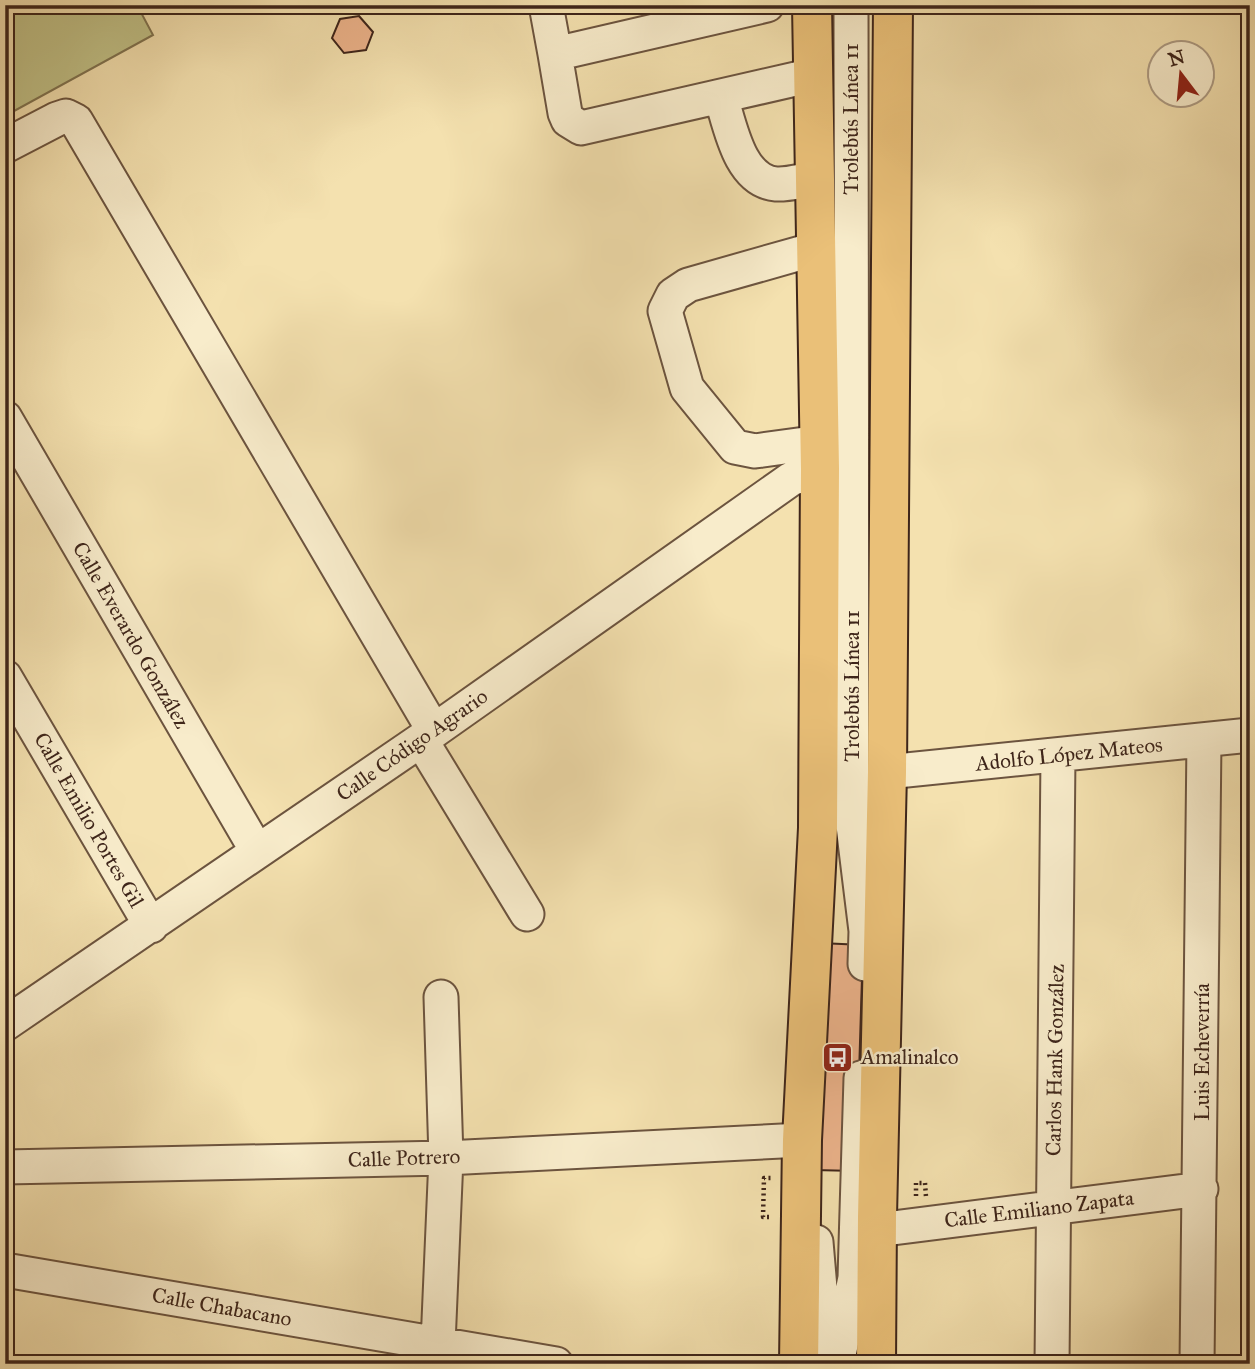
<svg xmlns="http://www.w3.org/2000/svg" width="1255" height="1369" font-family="'IM FELL Great Primer',serif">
	<rect width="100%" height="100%" fill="#f4e1af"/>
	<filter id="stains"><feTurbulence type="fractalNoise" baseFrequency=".00286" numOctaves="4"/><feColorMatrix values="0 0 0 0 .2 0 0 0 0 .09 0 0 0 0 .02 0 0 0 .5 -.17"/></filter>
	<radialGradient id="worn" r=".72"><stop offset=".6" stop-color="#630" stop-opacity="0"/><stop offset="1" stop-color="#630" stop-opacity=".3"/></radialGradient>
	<path fill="#c1c187" stroke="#807350" stroke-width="2" d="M5 5H137L153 35 5 116Z"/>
	<path fill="#ecb38b" stroke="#3e251a" stroke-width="2" d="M359 16 373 32 366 50 344 53 332 38 340 19Z
		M820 943 863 945 856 1171 814 1170Z"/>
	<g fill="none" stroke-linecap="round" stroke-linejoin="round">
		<defs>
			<path id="minor" d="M546 5 555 54 767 5
				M851 5 852 817 866 931 865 964
				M555 54 565 113 568 120 581 128 813 75
				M721 97C730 125 739 181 776 184 788 185 803 180 814 179
				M5 146 57 119 66 116 76 121 434 731
				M815 249 688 285 673 295 665 311 687 388 735 447 755 451 820 442
				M5 418 257 851
				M5 677 151 926
				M421 740 527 914
				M887 772 1250 735
				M5 1024 421 740 791 479 820 469
				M5 1167 446 1158 802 1140
				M877 1230 1201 1189
				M816 1242 823 1323 818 1363
				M5 1270 556 1364
				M438 1344 446 1158 441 997
				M837 1364 855 1278 861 1078
				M1052 1364 1058 756
				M1197 1364 1204 740"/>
			<path id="major" d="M799 1364 802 1140 818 828 820 469 812 5
				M876 1364 877 1217 887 772 893 5"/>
		</defs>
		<use href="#minor" stroke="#6c543f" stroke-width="37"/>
		<use href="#major" stroke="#3e251a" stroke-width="42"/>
		<path stroke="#3e251a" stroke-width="4.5" stroke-dasharray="2 3.5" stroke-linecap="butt" d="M916 1196V1183H925L926 1197
			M769 1217H763L764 1178H771"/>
		<use href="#minor" stroke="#f8eccb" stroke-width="33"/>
		<use href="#major" stroke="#eac078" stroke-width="38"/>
	</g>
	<defs>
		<symbol id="bus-square" viewBox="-11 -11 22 22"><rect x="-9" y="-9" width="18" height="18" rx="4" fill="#8f2418" stroke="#f8eccb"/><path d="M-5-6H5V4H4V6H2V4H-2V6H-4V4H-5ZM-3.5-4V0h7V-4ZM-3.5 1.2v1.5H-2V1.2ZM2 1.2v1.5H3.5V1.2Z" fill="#fff"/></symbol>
	</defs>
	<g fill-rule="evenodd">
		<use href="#bus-square" x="820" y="1040" width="35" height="35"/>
	</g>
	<g text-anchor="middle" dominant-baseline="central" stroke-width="5" stroke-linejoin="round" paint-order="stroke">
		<g font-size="21" fill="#3e251a" stroke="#f8eccb">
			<text transform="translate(851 119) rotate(-90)">Trolebús Línea 11</text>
			<text transform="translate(131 635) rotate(60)">Calle Everardo González</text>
			<text transform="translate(852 686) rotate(-90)">Trolebús Línea 11</text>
			<text transform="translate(412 745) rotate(-35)">Calle Código Agrario</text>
			<text transform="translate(1069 754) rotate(-6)">Adolfo López Mateos</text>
			<text transform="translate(89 820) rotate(60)">Calle Emilio Portes Gil</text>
			<text transform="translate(1202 1052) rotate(-90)">Luis Echeverría</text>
			<text transform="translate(1055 1060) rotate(-89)">Carlos Hank González</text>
			<text transform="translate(404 1158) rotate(-2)">Calle Potrero</text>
			<text transform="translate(1039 1209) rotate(-7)">Calle Emiliano Zapata</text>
			<text transform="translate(222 1307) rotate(10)">Calle Chabacano</text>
		</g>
		<g font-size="21" fill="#3e251a" stroke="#f8eccb" text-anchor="start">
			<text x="861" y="1057">Amalinalco</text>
		</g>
	</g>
	<rect width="1255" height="1369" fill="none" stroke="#f4e1af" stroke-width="28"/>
	<rect x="7" y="7" width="1241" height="1355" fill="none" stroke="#3e251a" stroke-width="3.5"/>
	<rect x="14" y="14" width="1227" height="1341" fill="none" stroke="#3e251a" stroke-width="2"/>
	<g transform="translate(1181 74) rotate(344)"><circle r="33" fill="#f8eccb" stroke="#ae9c84" stroke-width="2"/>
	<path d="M0-5L12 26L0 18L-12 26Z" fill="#8f2418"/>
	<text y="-10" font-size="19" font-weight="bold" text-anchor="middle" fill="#3e251a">N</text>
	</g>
	<rect width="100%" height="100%" filter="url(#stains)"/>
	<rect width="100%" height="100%" fill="url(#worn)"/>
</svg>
